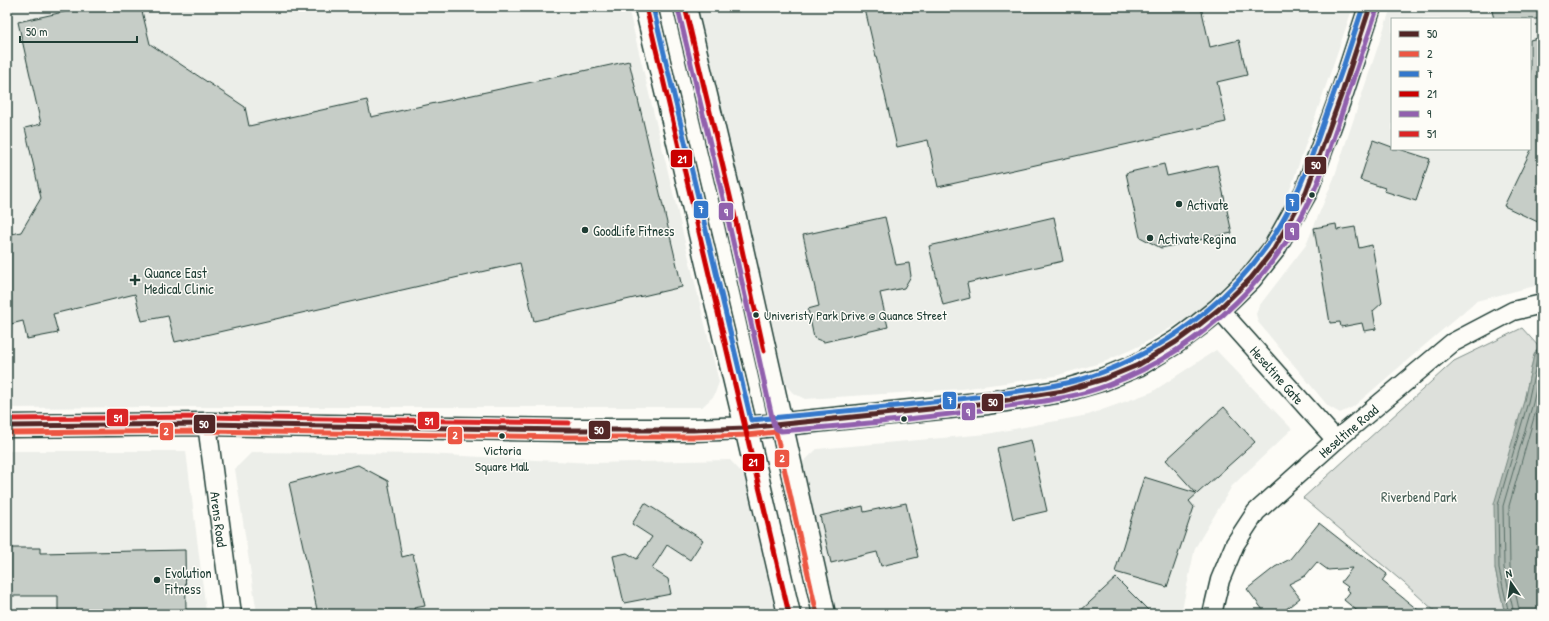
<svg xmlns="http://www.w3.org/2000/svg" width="1549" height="621" font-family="'Patrick Hand',sans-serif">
	<rect width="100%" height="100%" fill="#fdfcf7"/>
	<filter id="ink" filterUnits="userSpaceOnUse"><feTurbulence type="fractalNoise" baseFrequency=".025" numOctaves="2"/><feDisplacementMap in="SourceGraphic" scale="8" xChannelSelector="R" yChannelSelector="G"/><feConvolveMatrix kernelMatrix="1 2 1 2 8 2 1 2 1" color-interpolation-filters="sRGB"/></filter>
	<g filter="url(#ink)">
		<path fill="#eceee9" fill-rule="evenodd" d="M7 7H628L719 382 714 396 702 407H150L7 408Z
			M698 7H1353L1292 184 1278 221 1264 244 1244 269 1215 298 1186 319 1139 346 1104 362 1055 376 961 389 805 399 793 393 783 382Z
			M1391 7H1542V280L1539 285 1476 301 1353 407 1340 413 1328 406 1258 322 1256 314 1259 306 1306 245 1334 178ZM1392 19H1530V149H1392Z
			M1216 350 1292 429 1232 486 1195 548 1181 614H833L799 466 817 449 987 434 1088 415 1152 392Z
			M7 451H186L206 611 182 614H7Z
			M252 452 426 454 593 463 730 460 744 475 776 614H257L235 469Z"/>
		<path fill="#dde0db" stroke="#7e8e88" d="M1522 328 1539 347 1534 355 1524 401 1495 569 1505 614H1438L1404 583 1303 498 1454 361Z"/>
		<path fill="#aeb8b1" stroke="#75877f" d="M1542 341V614H1505L1495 569 1494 504 1524 401 1534 355Z"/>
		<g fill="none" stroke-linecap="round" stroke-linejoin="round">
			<path stroke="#586e66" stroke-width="1" d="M1509 614 1499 569 1498 505 1528 402 1538 356 1542 349
				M1514 614 1504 568 1503 506 1533 403 1542 361
				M1520 614 1510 567 1509 506 1542 389"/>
		</g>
		<path fill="#c6cdc7" stroke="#1f3d34" d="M86 7H141L150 44 245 107 249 126 367 100 371 117 629 61 682 287 534 321 520 263 175 342 168 316 142 321 135 294 53 314 58 333 27 339 23 321 7 325V235L21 232 41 198 25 128 41 124 18 22Z
			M874 7H1201L1210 47 1239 40 1247 75 1217 82 1226 122 938 187 928 140 897 147 865 9Z
			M1491 7H1539L1542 19H1494Z
			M1542 37V224L1504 206 1531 150 1530 144V40Z
			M1373 140 1392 147V149H1399L1430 159 1416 201 1384 191 1385 188 1360 180Z
			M1164 164 1167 176 1217 165 1232 233 1161 248 1140 237 1126 173Z
			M885 217 896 265 909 263 911 276 904 288 880 293 888 327 824 342 814 338 808 309 819 306 803 235Z
			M1054 217 1063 261 967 283 970 298 943 305 929 246Z
			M1336 224 1337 230 1355 227 1359 248 1372 245 1382 303 1373 311 1376 329 1364 331 1362 323 1341 327 1340 322 1330 323 1314 228Z
			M1224 407 1255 442 1189 501 1194 507 1167 587 1115 572 1144 477 1196 493 1166 460Z
			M1031 440 1047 511 1013 519 997 448Z
			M358 465 388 481 402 557 413 554 425 606 414 608 415 614H318L289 483Z
			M645 503 703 540 690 560 667 545 652 569 668 579 671 594 624 603 613 556 627 553 637 559 652 537 632 524Z
			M906 503 918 557 881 566 877 552 831 563 820 516 863 506 864 512Z
			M1319 523 1361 556 1363 555 1387 574 1382 581 1423 614H1361L1344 600 1350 592 1346 589 1348 587 1341 582 1352 568 1328 570 1317 562 1305 576 1289 584 1300 598 1280 614H1266L1247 589 1275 567 1290 559Z
			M7 548H40V553L185 550 186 610 58 612V596H7Z
			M1116 578 1152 614H1077Z"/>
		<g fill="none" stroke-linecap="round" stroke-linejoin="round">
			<defs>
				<g id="minor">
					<path id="s1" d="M1219 309 1336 440"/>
					<path id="s2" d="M207 424 232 614"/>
					<path id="s3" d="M1212 614 1220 580 1235 544 1256 512 1336 440 1452 343 1513 311 1542 304"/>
				</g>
				<path id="tertiary" d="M646 7 746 428 789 614
					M685 7 734 213 824 614
					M7 426 207 424 569 430H693L746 428 988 403 1063 391 1104 379 1138 365 1176 342 1199 325 1219 309 1251 278 1274 249 1306 192 1342 93 1370 7"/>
			</defs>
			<use href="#minor" stroke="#1f3d34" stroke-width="21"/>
			<use href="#tertiary" stroke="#1f3d34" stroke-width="25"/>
			<use href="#minor" stroke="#fdfcf7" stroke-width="18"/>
			<use href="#tertiary" stroke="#fdfcf7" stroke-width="22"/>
			<defs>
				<path id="bus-1" d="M7 426 207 424 569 430H693L746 428 988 403 1063 391 1104 379 1138 365 1176 342 1199 325 1219 309 1251 278 1274 249 1306 192 1342 93 1370 7"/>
				<path id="bus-2" d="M7 433 207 431 569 437H693L746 435 776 432 817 614"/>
				<path id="bus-3" d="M653 7 751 420C831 412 911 406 990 395 1027 390 1068 386 1103 372 1175 344 1242 291 1281 224 1300 191 1312 156 1324 121 1338 83 1351 45 1363 7"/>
				<path id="bus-4" d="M646 7 789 614
					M685 7 734 213 764 351"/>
				<path id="bus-5" d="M678 9 727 215 774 426 777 429 781 431C855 425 928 418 1002 407 1037 402 1075 398 1108 385 1205 348 1284 270 1321 174L1377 9"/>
				<path id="bus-6" d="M7 419 207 417 569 423"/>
			</defs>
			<use href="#bus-1" stroke="#fdfcf7" stroke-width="8"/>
			<use href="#bus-2" stroke="#fdfcf7" stroke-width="8"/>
			<use href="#bus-3" stroke="#fdfcf7" stroke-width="8"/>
			<use href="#bus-4" stroke="#fdfcf7" stroke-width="8"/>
			<use href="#bus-5" stroke="#fdfcf7" stroke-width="8"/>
			<use href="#bus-6" stroke="#fdfcf7" stroke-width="8"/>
			<use href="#bus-1" stroke="#522626" stroke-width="5"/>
			<use href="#bus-2" stroke="#ec5643" stroke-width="5"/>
			<use href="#bus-3" stroke="#3478cb" stroke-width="5"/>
			<use href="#bus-4" stroke="#ca0000" stroke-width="5"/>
			<use href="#bus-5" stroke="#9161ad" stroke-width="5"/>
			<use href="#bus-6" stroke="#db2526" stroke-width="5"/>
		</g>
	</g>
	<g fill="#1f3d34" stroke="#fdfcf7" stroke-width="1.5">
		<circle cx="1312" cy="195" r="3.5"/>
		<circle cx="1179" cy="204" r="4"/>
		<circle cx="585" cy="230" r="4"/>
		<circle cx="1150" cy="238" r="4"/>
		<path d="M133 274h4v4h4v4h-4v4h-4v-4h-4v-4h4z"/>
		<circle cx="756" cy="315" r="3.5"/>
		<circle cx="904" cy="419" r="3.5"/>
		<circle cx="502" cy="436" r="3.5"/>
		<circle cx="157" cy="580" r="4"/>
	</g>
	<g text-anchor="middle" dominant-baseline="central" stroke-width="3" stroke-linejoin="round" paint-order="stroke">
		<g font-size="13" fill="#1f3d34" stroke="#fdfcf7" text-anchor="start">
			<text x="764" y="315">Univeristy Park Drive @ Quance Street</text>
			<text x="502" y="450" text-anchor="middle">Victoria<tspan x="502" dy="16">Square Mall</tspan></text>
		</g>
		<g font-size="14" fill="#1f3d34" stroke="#fdfcf7" text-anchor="start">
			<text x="1187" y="204">Activate</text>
			<text x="593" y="230">GoodLife Fitness</text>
			<text x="1158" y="238">Activate Regina</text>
			<text x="144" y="272">Quance East<tspan x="144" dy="16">Medical Clinic</tspan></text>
			<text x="165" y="572">Evolution<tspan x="165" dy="16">Fitness</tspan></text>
		</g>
		<g font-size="14" fill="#1f3d34" stroke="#fdfcf7">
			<text stroke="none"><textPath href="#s1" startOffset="88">Heseltine Gate</textPath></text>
			<text stroke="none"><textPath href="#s3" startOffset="235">Heseltine Road</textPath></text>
			<text stroke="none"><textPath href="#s2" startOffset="96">Arens Road</textPath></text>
		</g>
		<g font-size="14" fill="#455e55" stroke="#fdfcf7">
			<text x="1419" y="496">Riverbend Park</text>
		</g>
	</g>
	<g stroke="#fdfcf7" stroke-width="1.5">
		<rect x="670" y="149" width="23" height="19" rx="4" fill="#ca0000"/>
		<rect x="1304" y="156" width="23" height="19" rx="4" fill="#522626"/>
		<rect x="1285" y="193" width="15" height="19" rx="4" fill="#3478cb"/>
		<rect x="693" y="200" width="16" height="19" rx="4" fill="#3478cb"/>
		<rect x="718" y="202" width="16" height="19" rx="4" fill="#9161ad"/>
		<rect x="1284" y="222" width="16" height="19" rx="4" fill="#9161ad"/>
		<rect x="942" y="391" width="15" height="19" rx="4" fill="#3478cb"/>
		<rect x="981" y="393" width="23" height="19" rx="4" fill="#522626"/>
		<rect x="961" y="402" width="15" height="19" rx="4" fill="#9161ad"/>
		<rect x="106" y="408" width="23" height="19" rx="4" fill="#db2526"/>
		<rect x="417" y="411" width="23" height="19" rx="4" fill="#db2526"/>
		<rect x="193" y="414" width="23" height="20" rx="4" fill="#522626"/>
		<rect x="588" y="420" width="23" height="20" rx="4" fill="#522626"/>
		<rect x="159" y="422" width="15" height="19" rx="4" fill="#ec5643"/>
		<rect x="447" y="426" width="16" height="19" rx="4" fill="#ec5643"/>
		<rect x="774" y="449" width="16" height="19" rx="4" fill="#ec5643"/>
		<rect x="742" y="453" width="23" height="19" rx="4" fill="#ca0000"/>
	</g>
	<g font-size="11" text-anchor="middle" font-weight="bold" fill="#fff">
		<text x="682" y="163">21</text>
		<text x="1316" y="169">50</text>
		<text x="1292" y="206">7</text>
		<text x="701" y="213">7</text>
		<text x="726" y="216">9</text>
		<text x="1292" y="235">9</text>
		<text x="950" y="404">7</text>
		<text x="993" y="406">50</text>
		<text x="968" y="416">9</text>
		<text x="118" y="422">51</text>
		<text x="429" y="425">51</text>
		<text x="204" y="428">50</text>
		<text x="599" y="434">50</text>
		<text x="166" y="435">2</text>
		<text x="455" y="439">2</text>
		<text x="782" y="462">2</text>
		<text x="753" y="466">21</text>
	</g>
	<rect width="1549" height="621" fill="none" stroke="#fdfcf7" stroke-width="24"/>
	<rect x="12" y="12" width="1525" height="597" fill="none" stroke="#1f3d34" stroke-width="1.5" filter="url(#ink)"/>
	<rect x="1391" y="18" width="140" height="132" fill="#fdfcf7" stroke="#a4b0a9"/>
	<rect x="1399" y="31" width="20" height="6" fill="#522626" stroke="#a4b0a9"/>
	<text x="1427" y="38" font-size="12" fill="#1f3d34">50</text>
	<rect x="1399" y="51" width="20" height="6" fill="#ec5643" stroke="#a4b0a9"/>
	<text x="1427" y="58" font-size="12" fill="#1f3d34">2</text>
	<rect x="1399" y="71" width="20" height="6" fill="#3478cb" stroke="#a4b0a9"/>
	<text x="1427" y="78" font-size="12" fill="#1f3d34">7</text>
	<rect x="1399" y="91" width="20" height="6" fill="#ca0000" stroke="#a4b0a9"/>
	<text x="1427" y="98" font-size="12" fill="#1f3d34">21</text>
	<rect x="1399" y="111" width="20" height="6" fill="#9161ad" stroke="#a4b0a9"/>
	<text x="1427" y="118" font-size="12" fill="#1f3d34">9</text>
	<rect x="1399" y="131" width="20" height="6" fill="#db2526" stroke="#a4b0a9"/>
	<text x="1427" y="138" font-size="12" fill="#1f3d34">51</text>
	<g transform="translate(1511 583) rotate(347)" stroke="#fdfcf7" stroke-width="3" paint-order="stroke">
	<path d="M0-3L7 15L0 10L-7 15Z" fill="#1f3d34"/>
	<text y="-6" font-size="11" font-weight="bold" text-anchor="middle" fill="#1f3d34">N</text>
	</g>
	<path d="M20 36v6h117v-6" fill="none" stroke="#1f3d34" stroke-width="2"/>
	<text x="26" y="36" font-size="12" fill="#1f3d34" stroke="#fdfcf7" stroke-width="3" paint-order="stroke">50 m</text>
</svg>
